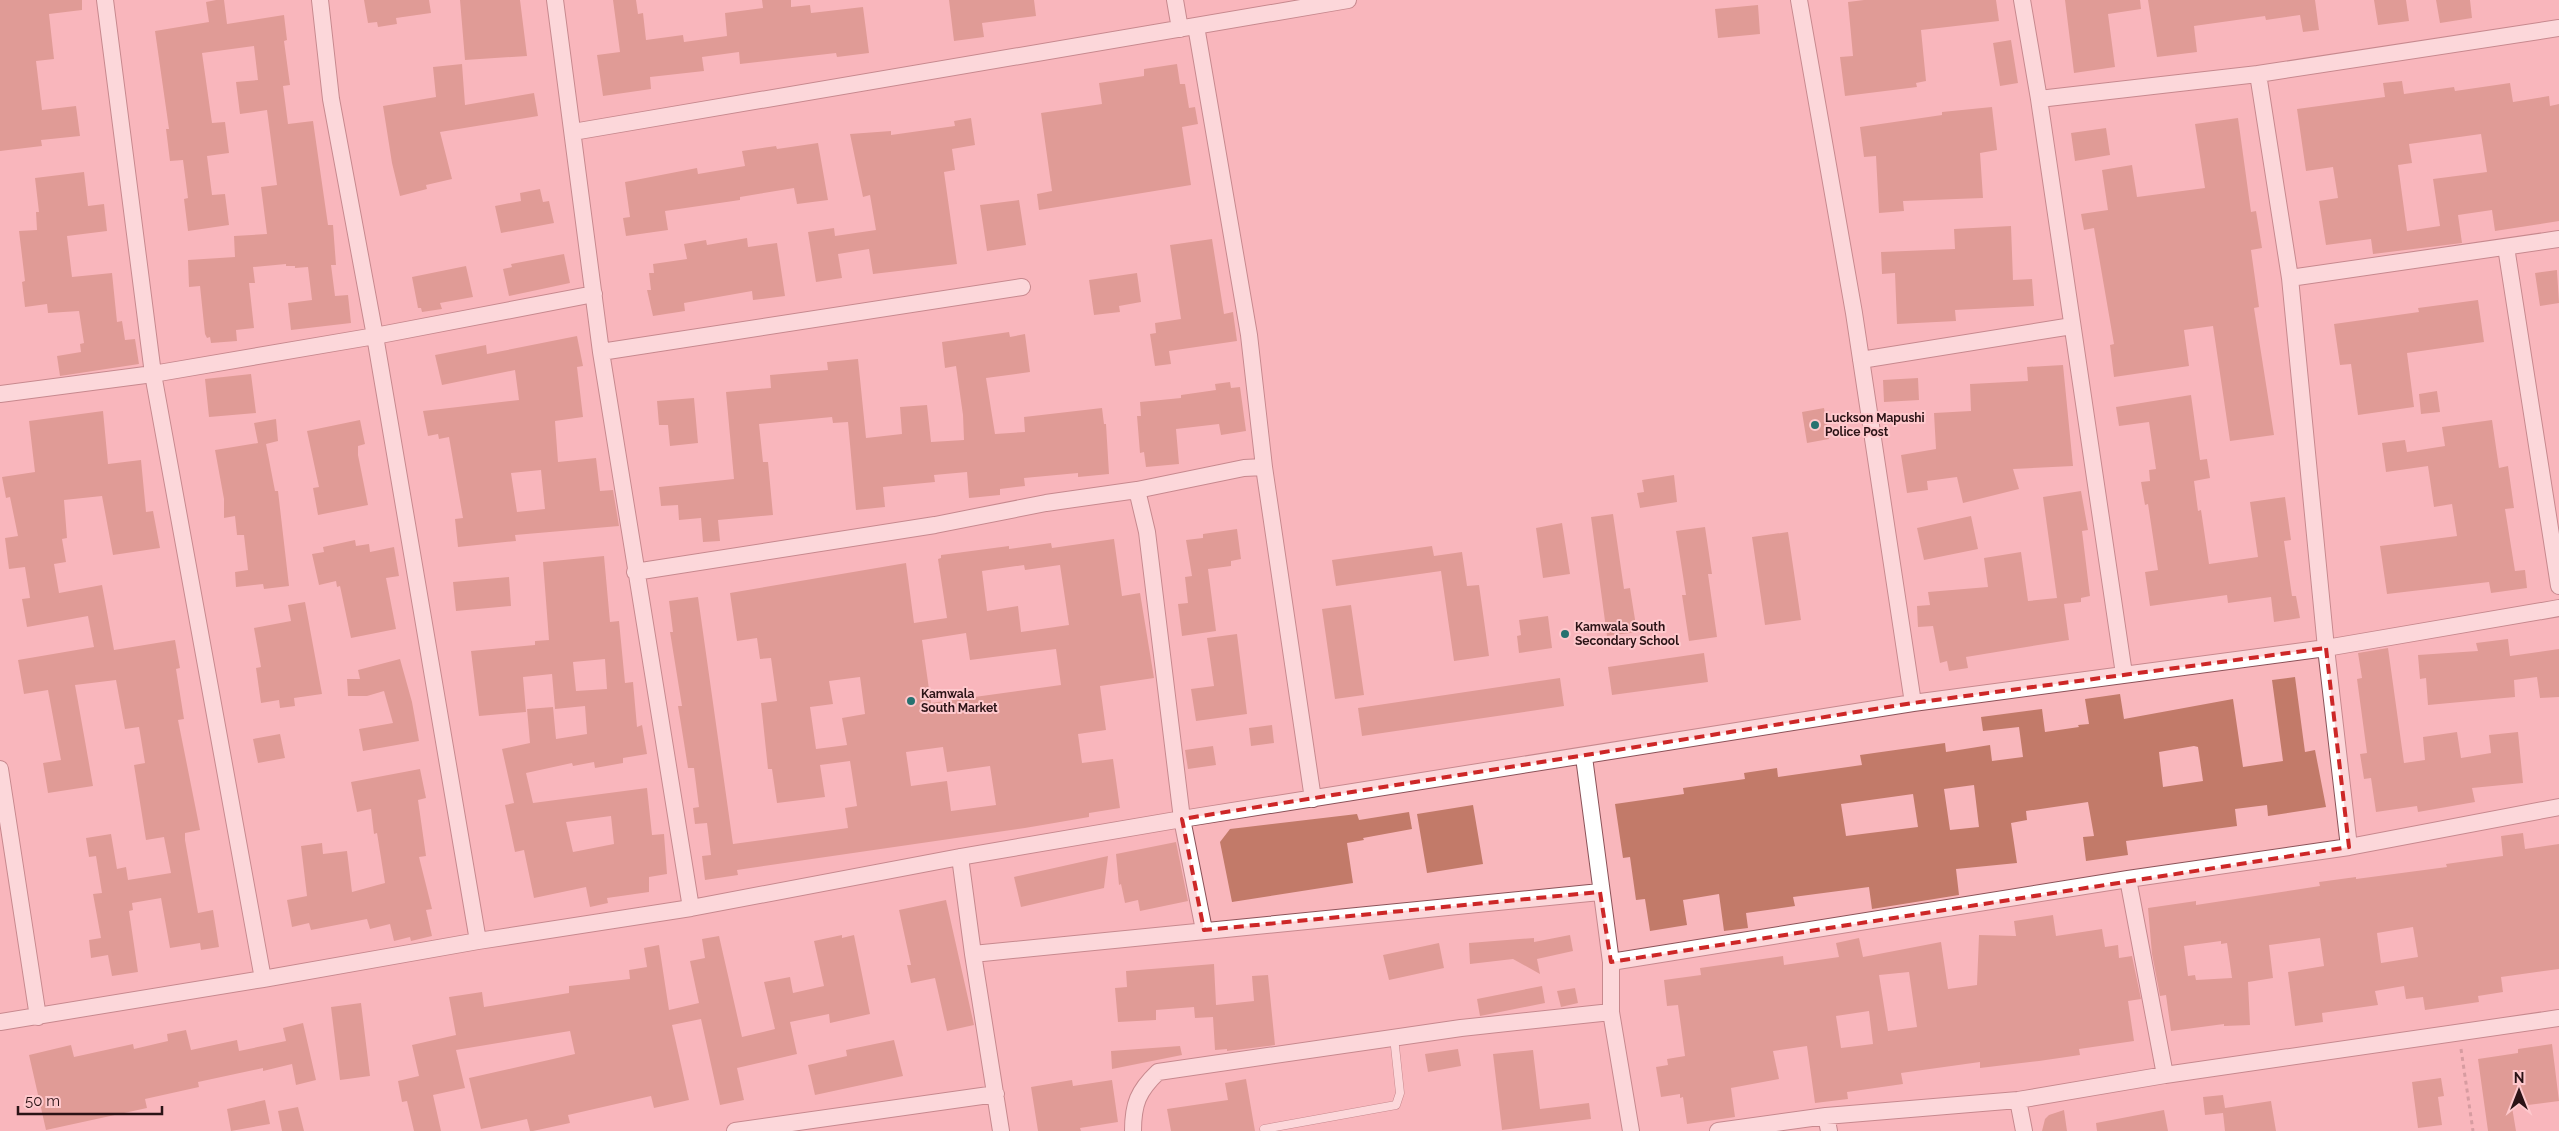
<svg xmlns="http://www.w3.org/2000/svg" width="2559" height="1131" font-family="Raleway,sans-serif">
	<rect width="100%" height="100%" fill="#f9b7bc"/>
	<path fill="#c27a69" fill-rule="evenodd" d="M0 0H82V10L49 14 54 59 36 61 42 110 76 106 80 136 41 140 42 146 0 151Z
		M216 0H224L227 24 284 15 287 40 284 41 290 85 283 86 288 124 313 121 328 225H333L336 265H331L335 296 348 295 351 323 291 330 288 303 312 300 308 267 295 268V266H286V264L253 267 255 283H249L254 328 236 330 237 341 211 343 210 337 207 338 205 334 200 286 189 287 188 260 235 257 234 236 267 234 261 187 277 185 267 110 240 114 236 82 258 80 254 46 202 53 212 123 225 122 229 153 207 156 212 195 225 194 229 225 188 231 184 199 188 198 183 160 170 161 166 129H169L155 31 209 22 206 2Z
		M364 0H429L431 13 396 18 397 24 378 27 377 22 368 23Z
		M460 0H520L527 56 465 60Z
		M613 0H636L638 14 643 13 646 40 683 35 684 42 727 36 725 13 763 8 762 0H791V7L810 5 811 13 863 7 869 53 837 57 836 53 740 64 739 52 702 57 704 71 650 77 651 89 603 96 597 55 620 52Z
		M949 0H1034L1036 16 982 23 984 37 954 41Z
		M1864 0H1996L1999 21 1921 30 1926 81 1916 83 1917 87 1845 96 1840 57 1853 56 1848 2Z
		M2065 0H2140L2141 9 2108 14 2115 67 2074 73Z
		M2148 0H2315L2319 30 2303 32 2300 15 2266 20 2265 16 2194 26 2197 52 2157 57Z
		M2374 0H2406L2409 21 2378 25Z
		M2436 0H2470L2472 18 2440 23Z
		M1758 5 1760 34 1718 38 1715 9Z
		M2011 40 2018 83 2000 86 1993 43Z
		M462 64 465 105 534 93 538 116 440 132 452 179 426 185 427 189 400 196 392 163 383 106 436 97 433 67Z
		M1177 64 1180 84H1185L1189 108 1195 107 1198 124 1182 127 1191 185 1039 210 1037 194 1052 191 1041 113 1102 104 1099 83 1144 76V69Z
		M2402 81 2404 94 2454 87 2455 91 2510 83 2513 102 2549 96 2550 106 2559 104V221L2495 231 2492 210 2458 215 2462 243 2373 254 2371 239 2326 245 2319 201 2338 198 2333 167 2306 171 2297 109 2385 97 2383 83ZM2481 134 2487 172 2433 179 2440 226 2407 231 2398 165 2412 163 2409 144Z
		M1992 107 1997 150 1980 153 1983 198 1903 201 1904 211 1879 213 1876 156 1864 157 1860 127 1942 115V112Z
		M971 118 975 145 952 149 955 170 944 172 957 264 873 274 869 249 838 254 842 278 816 282 808 232 834 228 835 236 876 230 870 195 863 197 850 134 891 131V135L955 126 954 121Z
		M2238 118 2251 212 2256 211 2262 248 2251 250 2259 307 2254 308 2274 435 2230 441 2213 326 2184 330 2189 366 2114 377 2110 345 2114 344 2094 228 2084 230 2081 214 2108 210 2102 170 2132 165 2137 197 2205 188 2195 124Z
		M2106 128 2110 155 2075 161 2071 133Z
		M818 143 828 200 797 204 794 188 740 197V200L665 211 668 230 626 236 623 218 630 217 625 182 697 168 698 174 745 166 742 151 776 146 777 149Z
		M84 172 88 206 104 204 107 231 67 236 72 277 112 273 117 322 122 321 125 340 135 339 139 364 60 376 57 356 81 352 80 344 84 343 79 311 48 313 47 304 25 307 22 282 25 281 19 231 37 230 36 212H39L35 178Z
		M540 189 543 202 549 201 554 223 501 233 495 206 521 201 520 193Z
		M1019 200 1026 245 987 251 980 205Z
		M2011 226 2013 280 2032 279 2034 306 1955 310 1956 321 1897 324 1895 273 1882 274 1881 252 1955 249 1954 229Z
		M747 238 748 247 777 243 785 296 753 300 752 291 684 303 685 311 653 316 647 290H651L649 273H654L653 264 687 259 684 244 706 240 707 245Z
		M1212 239 1224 314 1233 312 1237 341 1169 351 1171 364 1155 366 1150 334 1156 333 1155 323 1181 319 1170 245Z
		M564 254 570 283 509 296 503 269 512 267 511 264Z
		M466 266 473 297 440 303 442 309 422 312 421 308H418L412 277Z
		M2557 270 2559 303 2540 306 2535 273Z
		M1137 273 1141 302 1119 306 1120 312 1094 315 1089 280Z
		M2478 300 2484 342 2407 353 2414 407 2358 415 2351 364 2340 365 2334 324 2419 312 2418 308Z
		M1009 332 1010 337 1025 334 1030 372 986 378 995 434 1025 432 1024 417 1102 408 1104 424H1106L1109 474 1078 477V473L1024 478 1025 486 1000 489V495L969 498 967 472 934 475 935 482 883 487 885 507 856 510 848 422 833 423 832 417 759 424 763 462H768L773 515 718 520 720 541 703 542 701 518 679 520 678 505 661 506 659 487 734 479 726 392 771 388 770 375 828 370 827 362 858 359 866 438 902 434 900 407 927 405 931 442 964 440 963 415 956 366 945 368 942 342Z
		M577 336 583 366 577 367 583 417 555 421 558 462 596 458 600 491 613 490 619 526 515 535 516 541 458 547 455 519 463 518 449 437 439 439 438 434 428 436 423 411 519 400 515 370 442 385 435 355 486 345 487 354ZM541 470 545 509 517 512 511 473Z
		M2063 365 2073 466 2013 469 2019 489 1963 503 1957 477 1927 481 1928 490 1907 493 1901 455 1936 449 1934 413 1971 411 1970 384 2028 381 2027 367Z
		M251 374 256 413 209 417 205 379Z
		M1918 378 1919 400 1884 402 1883 380Z
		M1230 382 1231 388 1240 387 1246 431 1221 435 1219 424 1176 429 1179 464 1146 467 1144 452 1140 453 1137 416H1141L1140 402 1181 398V395L1216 390 1215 384Z
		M2437 391 2440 412 2421 414 2419 394Z
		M2191 395 2200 460 2207 459 2210 478 2194 481 2198 511 2201 510 2209 564 2258 557 2250 502 2285 497 2291 540 2284 541 2292 596H2296L2300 618 2274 622 2271 597 2228 603 2227 595 2150 606 2145 572 2158 570 2148 504 2145 505 2141 482 2150 481 2149 470 2156 469 2149 422 2119 426 2116 407Z
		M694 398 698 443 670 446 668 425H659L657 401Z
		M1824 408 1829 439 1807 443 1802 412Z
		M103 411 108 464 141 460 146 512 153 511 160 548 113 555 102 496 64 500 67 538 62 539 66 562 54 564 59 593 102 585 114 650 175 640 180 668 176 669 184 719 178 720 200 830 185 833V840L198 913 213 910 219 947 201 950 200 943 170 948 161 898 132 903 133 910 129 911 138 972 112 976 108 955 91 958 89 940 101 938 93 894 102 893 96 856 89 857 86 838 111 834 117 869 126 867 128 880 171 873 164 837 146 840 134 765 145 763 139 727 125 729 116 680 75 685 93 786 48 793 43 763 61 760 48 690 24 694 18 660 94 647 88 616 27 627 22 599 30 598 25 567 9 569 5 538 18 536 10 497 6 498 2 477 35 472 29 421Z
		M276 419 278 441 266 444 275 491H278L289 586 264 589 263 584 236 587 235 572 248 570 244 535H237L235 516 224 518V499L215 450 258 443 254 423Z
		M360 420 365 444 358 446V455L368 505 318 515 313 488 319 487 307 431Z
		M2492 420 2499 468 2508 466 2514 508 2505 509 2515 571 2525 570 2527 588 2491 593 2489 582 2387 594 2380 546 2457 536 2452 504 2434 507 2428 466 2386 472 2382 443 2405 440 2407 452 2445 446 2442 427Z
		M1674 475 1677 502 1640 508 1637 493 1644 492 1642 480Z
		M2081 491 2088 530 2082 531 2090 596 2081 598V602L2064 604 2069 640 1966 657 1968 668 1949 671 1947 661 1940 663 1933 626 1918 627 1917 606 1930 605 1928 592 1988 587 1984 558 2021 552 2028 601 2057 598 2043 497Z
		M1613 514 1624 589 1630 588 1637 632 1607 636 1591 517Z
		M1971 516 1978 549 1924 560 1917 528Z
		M1562 523 1570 574 1543 578 1536 528Z
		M1705 527 1712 574H1708L1717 637 1689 641 1682 595H1686L1676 531Z
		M1237 529 1241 559 1231 561V566L1208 569 1216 631 1182 636 1178 604 1188 603 1185 577 1192 576 1186 540 1203 538V534Z
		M1788 532 1801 620 1765 625 1752 537Z
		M1114 539 1122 596 1140 593 1154 678 1100 686 1106 730 1078 734 1082 763 1113 759 1120 808 1089 813V817L1025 828 737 870 738 875 705 880 702 856 711 855 707 823 695 824 693 808 699 807 694 768H688L681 724 678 706H682L670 632H673L669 601 698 597 733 844 848 828 845 808 857 806 850 761 820 765 825 797 777 803 772 769H768L761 703 777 701 771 658 760 659 757 638 737 641 730 593 906 563 914 623 947 618 938 559 941 558V555L1009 546V549L1051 543 1052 548ZM1024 565 1025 570 1060 565 1069 625 1021 632 1018 606 987 611 982 571ZM966 633 970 660 1056 649 1061 685 931 703 922 640ZM860 677 865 714 842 718 847 745 816 749 810 707 833 704 829 681ZM943 747 947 772 990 766 996 805 951 811 947 781 911 786 906 752Z
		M355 540 356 546 369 544 370 552 394 547 399 576 386 578 396 629 351 638 340 586 337 587 336 581 319 585 312 554 324 552 323 547Z
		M1432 546 1434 556 1462 552 1467 586 1479 585 1489 656 1454 661 1441 571 1336 586 1332 560Z
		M604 556 610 622 619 621 625 683 633 682 637 727 642 725 647 754 623 758V763L595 768 594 762 573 766 572 763 526 773 533 803 647 788 652 835 664 834 667 874 649 877V892L607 898 608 903 590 907 586 887 534 898 524 850 515 852 505 805 514 803 502 749 530 743 527 709 553 707 556 739 587 734 585 706 555 709 552 674 523 677 526 712 479 716 471 651 535 645V641L549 640 543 562ZM605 659 607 689 576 691 573 662ZM611 816 614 844 573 852 566 822Z
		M509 577 511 606 456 611 453 582Z
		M305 602 322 694 294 698 295 706 280 708 279 700 261 703 256 668 261 667 254 628 291 621 288 605Z
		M1351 605 1364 695 1335 699 1322 609Z
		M1548 616 1552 648 1519 653 1517 636 1521 635 1519 620Z
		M1237 634 1247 714 1196 721 1191 689 1214 686 1207 638Z
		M2508 639 2510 656 2559 649V697L2540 698 2537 677 2514 680 2515 697 2428 705 2426 678 2420 679 2418 655 2478 651 2476 643Z
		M2388 648 2404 763 2425 760 2423 737 2457 732 2461 758 2491 753 2489 735 2518 732 2523 783 2472 788 2475 802 2418 812 2417 806 2376 812 2371 778 2364 779 2360 754 2367 753 2357 679 2362 678 2358 653Z
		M1704 653 1708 682 1612 695 1608 667Z
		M400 659 412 702 419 741 363 751 359 729 393 723 384 691 367 696H348L347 679H360L358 670Z
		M2295 677 2305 752 2315 750 2326 807 2268 816 2267 805 2235 809 2237 826 2126 841 2128 855 2086 861 2083 837 2094 836 2088 802 2026 811 2027 820 2011 823 2017 863 1956 869 1959 895 1872 909 1869 887 1793 897 1795 906 1746 913 1748 928 1724 931 1719 894 1683 900 1687 925 1650 931 1645 899 1636 900 1630 857 1623 858 1615 804 1684 794 1683 788 1745 779 1744 773 1777 768 1778 777 1862 765 1860 755 1945 743 1946 752 1990 745 1992 761 2023 757 2019 727 1983 731 1981 717 2042 709 2045 732 2079 727 2078 725 2089 724 2085 699 2120 694 2124 719 2233 699 2243 767 2283 761 2272 680ZM2194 746 2198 747 2203 781 2163 787 2159 752ZM1974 785 1979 827 1950 830 1944 789ZM1913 794 1918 827 1846 836 1841 804Z
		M1560 678 1564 706 1362 736 1358 708Z
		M1272 725 1274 743 1251 746 1249 728Z
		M280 734 285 758 258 763 253 739Z
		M1213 746 1216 765 1188 769 1185 750Z
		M420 769 426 798 418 800 426 856 419 857 432 909 426 910 432 936 411 941 410 937 394 941 390 924 370 929 367 919 311 930 309 923 292 927 287 900 307 896 301 846 322 843 323 854 347 851 352 892 385 883 377 833 374 834 371 809 357 812 351 782Z
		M1473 805 1483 864 1427 873 1417 814Z
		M1409 812 1412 829 1363 838 1364 840 1347 843 1353 883 1232 902 1220 842 1230 829 1357 814 1359 820Z
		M2523 833 2525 849 2559 844V969L2501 977 2503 992 2478 996 2479 1002 2425 1010 2423 997 2406 999 2404 986 2375 991 2378 1005 2322 1013 2323 1022 2295 1026 2288 972 2324 966 2320 938 2269 945 2273 978 2248 982 2250 1025 2224 1026V1024L2171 1031 2166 995 2160 996 2152 954 2148 908 2196 901V905L2320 886 2319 882 2356 877V879L2447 867 2446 864 2503 856 2501 836ZM2413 927 2418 957 2381 963 2377 933ZM2221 941V944L2227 943 2232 978 2196 980 2195 975 2188 976 2184 946Z
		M1176 842 1188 901 1140 911 1138 900 1125 903 1121 884 1119 885 1116 854Z
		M1108 856 1104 888 1021 907 1014 877Z
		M946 900 974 1025 947 1031 935 978 911 983 907 965H911L899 910Z
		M2053 915 2056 936 2102 929 2105 947 2118 945 2119 958 2132 956 2141 999 2128 1001 2134 1041 2079 1049 2080 1055 2039 1061 1980 1068V1062L1901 1073 1903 1084 1847 1092 1848 1099 1815 1103 1807 1046 1773 1051 1779 1079 1731 1088 1735 1117 1687 1124 1683 1097 1680 1098V1094L1661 1097 1656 1067 1668 1065 1667 1059 1685 1056 1678 1005 1667 1006 1664 980 1701 975 1700 968 1783 956 1784 965 1839 957 1836 943 1859 938 1863 957 1941 942 1948 989 1977 985 1979 935 2016 936 2014 921ZM1909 972 1917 1027 1888 1031 1879 975ZM1869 1011 1873 1044 1841 1048 1836 1016Z
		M842 935V938L854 935 870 1014 830 1023 829 1014 790 1022 797 1054 737 1068 744 1100 720 1105 701 1019 672 1025 689 1100 654 1108 651 1096 568 1115 570 1123 533 1131H530L527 1119 481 1129 469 1078 575 1054 570 1031 456 1050 465 1088 433 1095 441 1131H414L407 1101 402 1102 398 1081 419 1076 412 1045 456 1035 449 997 482 992 484 1007 569 993V986L630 979 629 970 647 967 644 948 659 945 669 1010 699 1003 690 961 705 958 702 939 719 936 742 1037 775 1029 764 982 790 977 793 993 824 986 814 941Z
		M1570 935 1573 951 1537 959 1540 974 1513 959 1470 964 1469 943 1534 938V942Z
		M1439 943 1444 968 1389 980 1383 955Z
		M1214 964 1216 1005 1254 1001 1252 976 1268 975 1275 1045 1227 1051V1049L1215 1050 1213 1017 1195 1018 1194 1007 1156 1010V1020L1118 1022 1115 988 1127 987 1126 971Z
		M1542 986 1545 1003 1480 1016 1477 999Z
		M1575 988 1578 1003 1561 1007 1557 991Z
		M361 1003 370 1076 340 1080 331 1007Z
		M303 1023 316 1080 296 1085 292 1064 263 1071V1068L198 1082 199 1087 145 1099 147 1108 46 1130 29 1055 71 1045 74 1057 133 1044 134 1049 168 1041 167 1034 186 1030 191 1050 237 1040 239 1051 286 1041 283 1028Z
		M894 1040 903 1076 815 1095 808 1065 847 1056 846 1050Z
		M2552 1044 2559 1101 2512 1107 2516 1131H2488L2478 1059 2518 1053V1049Z
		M1180 1046 1182 1055 1112 1069 1111 1051Z
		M1458 1049 1461 1066 1428 1072 1425 1054Z
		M1533 1050 1540 1109 1589 1103 1591 1119 1502 1130 1493 1054Z
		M2441 1078 2444 1096 2438 1097 2442 1125 2418 1128 2412 1082Z
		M1246 1079 1255 1131H1171L1167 1109 1228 1100 1225 1083Z
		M1072 1080 1073 1086 1112 1080 1118 1122 1080 1128 1081 1131H1038L1031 1087Z
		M2223 1095 2225 1108 2271 1101 2276 1131H2225L2223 1113 2205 1115 2203 1097Z
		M265 1100 270 1124 231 1131 227 1109Z
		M298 1107 304 1131H282L278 1111Z
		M2064 1110 2067 1131H2042L2045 1119 2049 1115Z
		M2164 1110 2168 1131H2097L2096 1123Z"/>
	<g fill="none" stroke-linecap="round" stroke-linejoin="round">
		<defs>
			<path id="service" d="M1264 1129 1396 1105 1400 1093 1394 1037"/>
			<path id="minor" d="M105 0 153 374 263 979
				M320 0 331 99 375 336 478 941
				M555 0 601 352 691 908
				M1175 0 1180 29
				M1799 0 1854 313 1913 703
				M2022 0 2039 99 2124 674
				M2258 74 2290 278 2326 648 2349 847
				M2039 99 2258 74 2559 28
				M573 132 1348 0
				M2506 247 2559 586
				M2290 278 2559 239
				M601 352 1022 287
				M1861 360 2072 326
				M0 394 153 374 375 336 594 294
				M1264 467 1313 799
				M1137 490 1244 468 1264 467 1249 335 1196 26
				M635 572 935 525 1046 503 1137 490 1147 532 1182 819 1204 930
				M1584 757 1611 962V1012L1631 1131
				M0 769 38 1017
				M960 857 973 954 1001 1131
				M2128 879 2165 1075
				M973 954 1600 892
				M1611 962 2128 879 2349 847 2559 807
				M0 1022 263 979 478 941 691 908 960 857 1182 819 1913 703 2326 648 2559 608
				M2018 1100 2024 1131
				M1826 1116 1829 1131
				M735 1131 996 1094
				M1133 1131C1133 1104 1138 1091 1158 1072L1461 1028 1611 1012
				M1718 1131 1826 1116 2018 1100 2165 1075 2559 1018"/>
		</defs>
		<use href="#service" stroke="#8b5258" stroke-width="9"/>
		<use href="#minor" stroke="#8b5258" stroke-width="18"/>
		<path stroke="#ae7c80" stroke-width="3" stroke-dasharray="4 4" stroke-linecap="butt" d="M2461 1049 2473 1131"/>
		<use href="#service" stroke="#fff" stroke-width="8"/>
		<use href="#minor" stroke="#fff" stroke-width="16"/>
	</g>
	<path d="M0 0H2559V1131H0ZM2326 648 2349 847 1611 962 1600 892 1204 930 1182 819 1913 703Z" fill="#f9b7bc" fill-opacity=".55" fill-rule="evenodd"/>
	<path fill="none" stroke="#cd2727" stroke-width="4" stroke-dasharray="10 6" stroke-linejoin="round" d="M2326 648 2349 847 1611 962 1600 892 1204 930 1182 819 1913 703Z"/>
	<g fill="#277270" stroke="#fec8cc" stroke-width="2">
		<circle cx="1815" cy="425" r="5"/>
		<circle cx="1565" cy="634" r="5"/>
		<circle cx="911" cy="701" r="5"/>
	</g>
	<g text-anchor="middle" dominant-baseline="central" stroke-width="4" stroke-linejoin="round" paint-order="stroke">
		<g font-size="12" font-weight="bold" fill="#2b1316" stroke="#fec8cc" text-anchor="start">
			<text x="1825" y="418">Luckson Mapushi<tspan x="1825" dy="14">Police Post</tspan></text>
			<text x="1575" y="627">Kamwala South<tspan x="1575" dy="14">Secondary School</tspan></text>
			<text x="921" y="694">Kamwala<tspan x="921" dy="14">South Market</tspan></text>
		</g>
	</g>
	<g transform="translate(2519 1091)" stroke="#fec8cc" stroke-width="4" paint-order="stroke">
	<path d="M0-4L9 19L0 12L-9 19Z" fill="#2b1316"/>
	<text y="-8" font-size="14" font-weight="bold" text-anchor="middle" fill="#2b1316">N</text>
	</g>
	<path d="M18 1106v8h144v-8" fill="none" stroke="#2b1316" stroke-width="2.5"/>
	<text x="25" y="1106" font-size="15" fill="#2b1316" stroke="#fec8cc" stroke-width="4" paint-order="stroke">50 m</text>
</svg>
